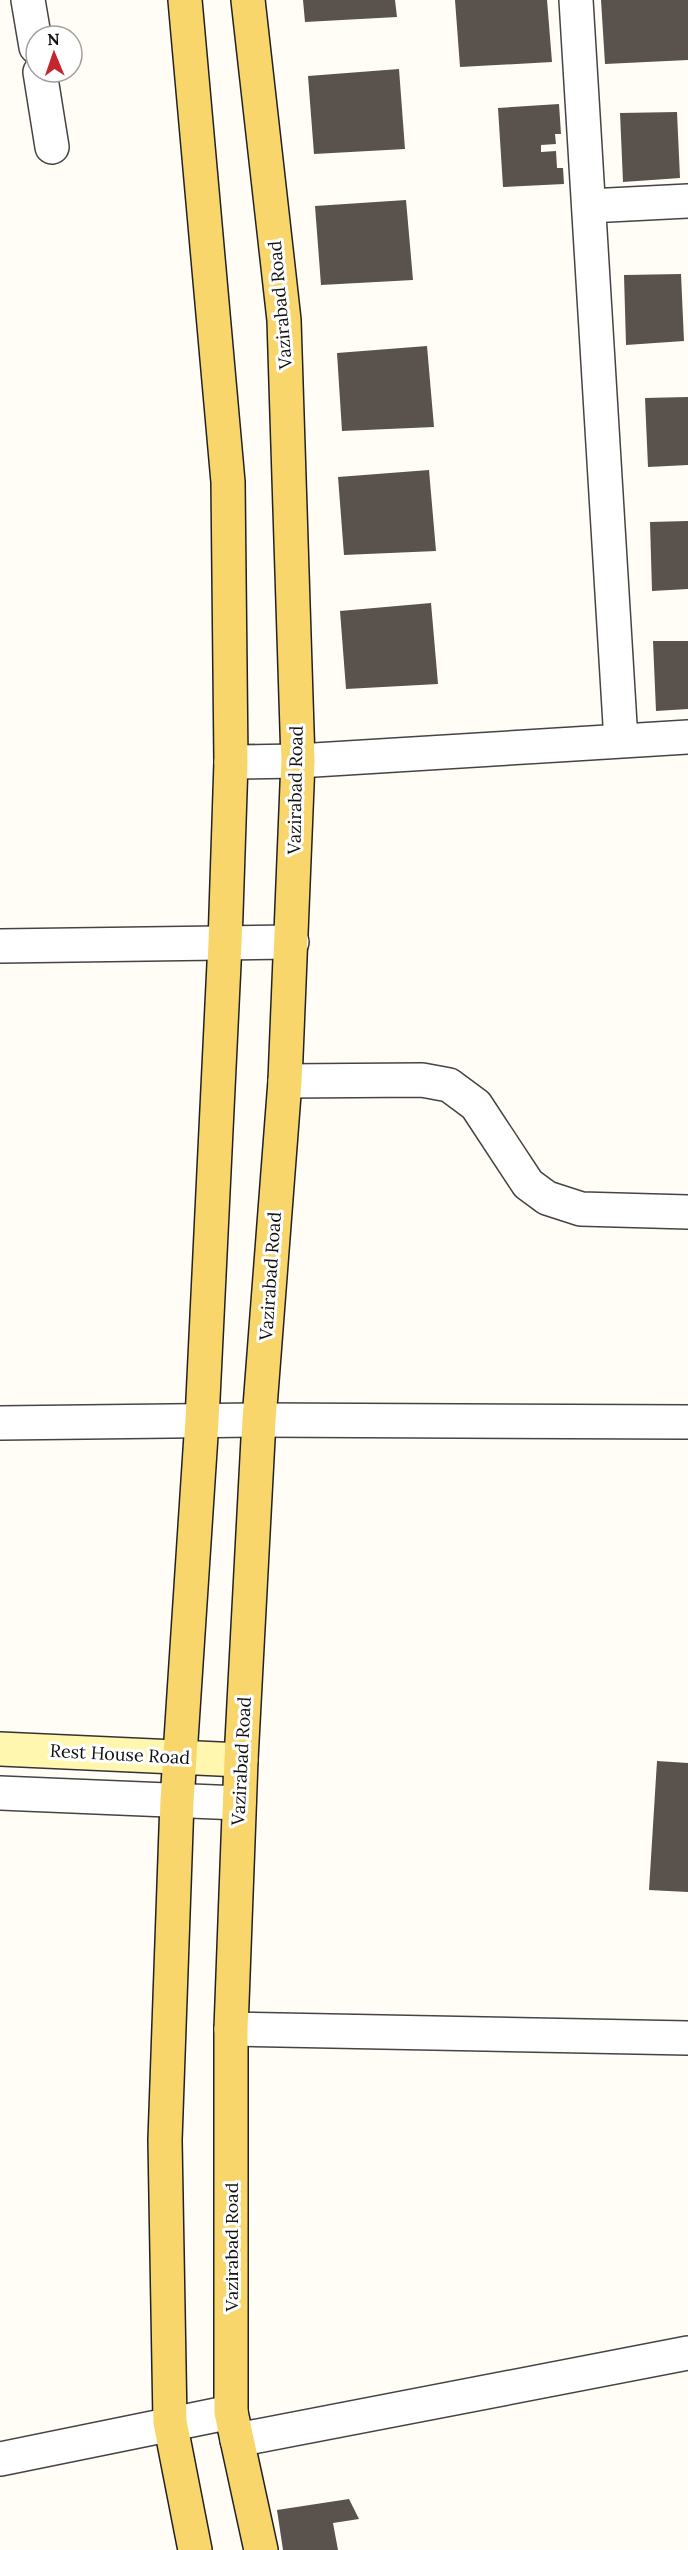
<svg xmlns="http://www.w3.org/2000/svg" width="688" height="2550" font-family="Lora,serif">
	<rect width="100%" height="100%" fill="#fffdf5"/>
	<path fill="#5a524d" d="M303 0H395L397 17 305 22Z
		M455 0H547L552 62 460 67Z
		M601 0H688V60L605 64Z
		M399 69 405 149 314 154 308 76Z
		M559 104 561 134H555L556 144 541 145V152L556 151 557 168H563L564 184 503 187 498 108Z
		M677 112 680 178 623 182 620 113Z
		M406 200 413 280 321 285 315 206Z
		M681 274 684 341 626 345 624 275Z
		M427 346 434 427 342 431 337 353Z
		M688 397V465L648 467 645 398Z
		M429 470 436 551 344 555 338 477Z
		M688 521V589L652 591 650 522Z
		M431 603 438 684 346 689 340 611Z
		M653 641H688V709L656 711Z
		M657 1761 688 1763V1892L649 1890Z
		M349 2499 359 2519 333 2523 338 2550H283L277 2510Z"/>
	<g fill="none" stroke-linecap="round" stroke-linejoin="round">
		<defs>
			<path id="minor" d="M28 0 36 47
				M576 0 621 741
				M40 72 52 147
				M589 206 688 201
				M231 762 298 761 688 737
				M0 946 292 942
				M285 1081 422 1080 449 1085 476 1105 528 1184 547 1198 581 1209 688 1212
				M0 1423 259 1420 688 1422
				M0 1793 239 1803
				M231 2029 688 2038
				M237 2440 688 2353
				M0 2459 231 2412"/>
			<path id="secondary" d="M0 1749 241 1760"/>
			<path id="primary" d="M185 0 228 482 231 762 225 943 202 1420 177 1801 165 2140 170 2422 195 2550
				M248 0 284 320 298 761 285 1081 259 1420 241 1760 231 2029V2412L261 2550"/>
		</defs>
		<use href="#minor" stroke="#444" stroke-width="36"/>
		<use href="#secondary" stroke="#333" stroke-width="36"/>
		<use href="#primary" stroke="#222" stroke-width="36"/>
		<use href="#minor" stroke="#fff" stroke-width="33"/>
		<use href="#secondary" stroke="#fff6b0" stroke-width="33"/>
		<use href="#primary" stroke="#f9d66b" stroke-width="33"/>
	</g>
	<g text-anchor="middle" dominant-baseline="central" stroke-width="6" stroke-linejoin="round" paint-order="stroke">
		<g font-size="18" fill="#111" stroke="#fff">
			<text transform="translate(280 305) rotate(-95)">Vazirabad Road</text>
			<text transform="translate(295 790) rotate(-89)">Vazirabad Road</text>
			<text transform="translate(270 1276) rotate(-86)">Vazirabad Road</text>
			<text transform="translate(120 1754) rotate(3)">Rest House Road</text>
			<text transform="translate(241 1761) rotate(-87)">Vazirabad Road</text>
			<text transform="translate(231 2247) rotate(-90)">Vazirabad Road</text>
		</g>
	</g>
	<g transform="translate(54 54) rotate(358)"><circle r="28" fill="#ffffff" stroke="#a0a0a0" stroke-width="1.5"/>
	<path d="M0-4.5L10 22L0 15L-10 22Z" fill="#c4262e"/>
	<text y="-9" font-size="16" font-weight="bold" text-anchor="middle" fill="#111111">N</text>
	</g>
</svg>
